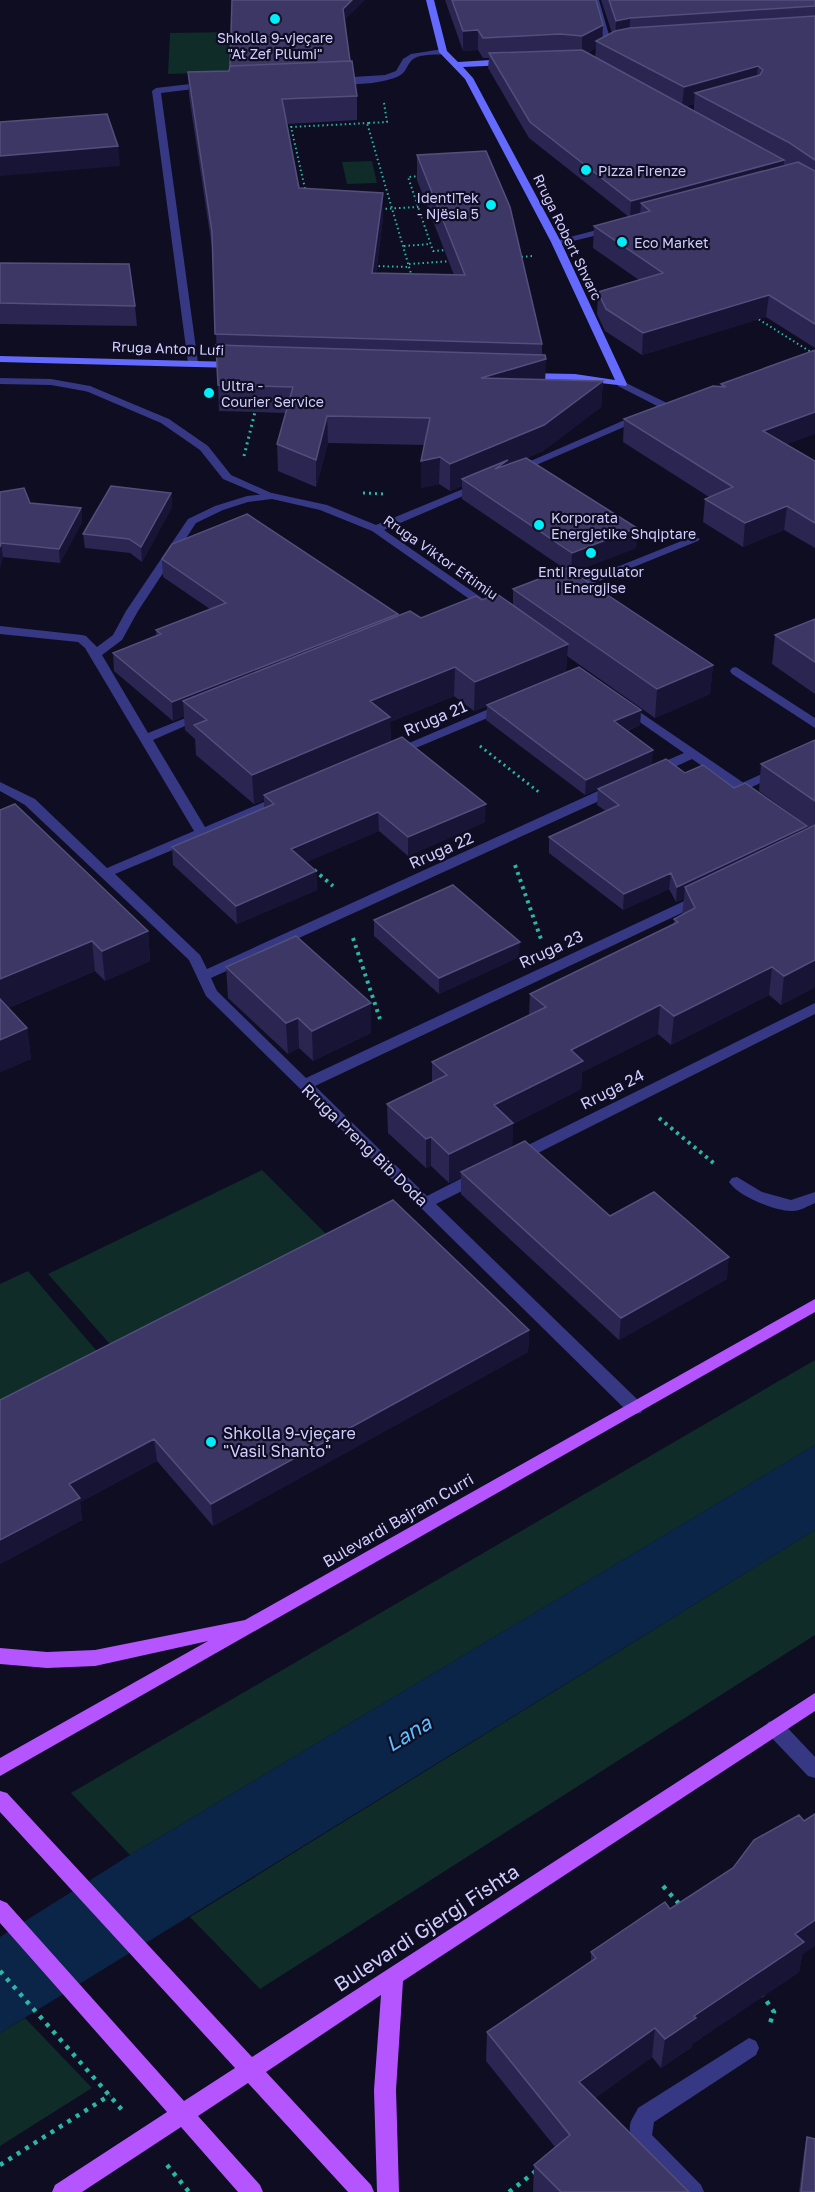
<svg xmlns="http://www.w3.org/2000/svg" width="815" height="2192" font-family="'Golos Text',sans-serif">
	<rect width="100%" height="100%" fill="#0f0d22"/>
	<path fill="#0f2c29" d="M232 32 231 72 168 74 170 33Z
		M372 161 377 183 347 184 342 162Z
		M262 1170 334 1242 117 1352 48 1274Z
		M28 1271 102 1357 0 1409V1284Z
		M815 1360V1445L130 1855 71 1793Z
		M815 1530V1635L260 1989 190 1917Z
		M25 2018 92 2088 0 2146V2033Z"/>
	<path fill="#0b2548" d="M815 1445V1530L0 2033V1937L130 1855Z"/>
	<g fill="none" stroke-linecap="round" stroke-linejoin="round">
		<path stroke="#2ab7a6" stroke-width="2" stroke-dasharray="1.5 3" stroke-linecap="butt" d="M384 103 387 122 367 123 412 277
			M420 176 408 177 433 251 447 250
			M306 193 291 127 369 123
			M381 209 419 207
			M404 246 431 244
			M517 257 534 256
			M409 264 453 261
			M374 266 410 267
			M755 317 814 354"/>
		<path stroke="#2ab7a6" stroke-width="3" stroke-dasharray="2 4" stroke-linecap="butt" d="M244 456 256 408
			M363 493 385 494
			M480 746 540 793"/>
		<path stroke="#2ab7a6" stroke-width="4" stroke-dasharray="3 4.5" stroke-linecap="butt" d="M515 865 542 942
			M314 870 333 886
			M353 938 380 1019
			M659 1118 716 1165"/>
		<path stroke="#2ab7a6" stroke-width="4.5" stroke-dasharray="4 6" stroke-linecap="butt" d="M663 1886 681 1906
			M0 1971 124 2112
			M761 1993 774 2012 769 2026
			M0 2165 110 2095
			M167 2165 189 2192
			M509 2192 536 2171"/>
		<path fill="#363883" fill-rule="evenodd" d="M90 386 169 419 208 446 231 475 278 496 272 499 268 498 223 479 200 450 161 423 86 391 85 389Z
			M694 536 700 539 698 541 572 592 568 593 562 589Z
			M736 667 815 718V728L732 674 730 671 732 668Z
			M815 750V759L745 790H735L733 787Z
			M737 1177 762 1192 791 1200 815 1192V1203C808 1206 800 1211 793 1211 776 1212 738 1196 729 1182L732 1178Z
			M775 1720 782 1722 815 1757V1778L808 1776 768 1734 766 1728 768 1722Z
			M749 2038 756 2041 759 2048 756 2055 654 2122 652 2135 701 2185 704 2192H678C663 2177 626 2148 630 2125 631 2119 636 2113 638 2108Z"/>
		<path fill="#363883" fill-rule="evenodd" d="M591 0H599L613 49 606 47Z
			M443 49 447 52 446 54C437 55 426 54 417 57 408 60 408 69 402 74 391 83 342 88 332 81L336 78 385 75 396 71 403 59 411 54Z
			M207 82 210 83V87L161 93 198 363 193 366 188 363 152 91 156 88Z
			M612 226 615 227V231L556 245 551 242Z
			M0 378 51 379 90 386 95 389 90 392 51 385 0 384Z
			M622 381 669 404 670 406 665 409 661 408 618 386V382Z
			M643 412 647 413V417L520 472H512L510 470Z
			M480 482 484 483V487L384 530 492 605 494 608 488 612 372 531 320 510 272 499 248 502 223 510 196 523 138 611 122 640 102 655 148 733 198 713H206L208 716 153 740 205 827 278 796 283 795 290 799 288 802 115 874 200 955 207 969 611 785H621L623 788 621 791 211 978 217 991 306 1078 695 896H705L707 899 705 902 315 1086 427 1196 472 1173H482L485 1177 482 1181 436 1204 641 1403 643 1408 641 1413 635 1414 629 1413 206 996 189 960 25 805 0 791V782L35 799 107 868 194 831 85 648 78 642 0 634V626L82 635 86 636 97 647 113 635 126 611 188 519 215 506 247 496 272 493 327 505 376 525Z
			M505 702 511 706 509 709 399 755 394 756 388 752Z
			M625 702 760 794 762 797 760 800H750L692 759 659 774H649L648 771 649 768 684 753 621 709 619 706Z
			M815 1003V1014L522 1161H512L509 1157 512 1153Z"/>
		<path fill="#656aff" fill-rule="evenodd" d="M426 0H434L447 51 458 62 507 59 511 62 507 65 463 67 473 78 561 242 627 384 626 386 575 380 526 379 521 376 526 373 575 374 615 380 551 242 465 79 439 52Z
			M0 356 235 362 240 365 235 368 0 362Z"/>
		<path fill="#b555ff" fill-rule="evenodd" d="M815 1299V1312L0 1776V1758L208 1641 95 1666 47 1668 0 1664V1648L47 1652 95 1650 245 1620Z
			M815 1693V1711L403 1981 396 2090 399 2192H377L374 2090 381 1995 266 2072 371 2185 374 2192H348L248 2083 198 2116 260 2185 263 2192H238L181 2127 82 2192H52L55 2185 167 2112 0 1923V1900L7 1903 184 2101 235 2068 0 1812V1791L7 1793 252 2057Z"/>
	</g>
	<path fill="#2a2551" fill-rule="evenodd" d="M445 0H596L603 37 612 33 601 0H815V348L766 317 642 355 605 331 597 314 598 292 639 280 593 248 594 226 629 217 529 138 488 68 489 58H483L478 50 463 51ZM596 48 595 57 588 53ZM694 104V110L686 106Z
		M345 21 350 61 357 96V120L287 124 299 188 383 193V219L376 273 454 275 417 180V155L542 344V355L545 380 603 381 601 407 543 451 527 458 637 528 636 548 573 572 713 665 710 694 655 718 567 656 566 672 641 710 640 725 627 731 652 765 685 773 734 788 807 828 809 827 759 791 761 764 815 740V987L781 1005 769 995 671 1045 658 1034 582 1072 581 1089 513 1124 512 1147 610 1216 727 1279 619 1340 461 1194V1177L449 1183 431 1166 426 1168 388 1133 387 1104 432 1082V1062L529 1015 530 994 674 924V919L682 915 684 899 676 902 669 889 623 910 549 853V837L606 811 597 805 598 789 585 795 486 720 487 706 474 711 454 696 390 722 391 742 485 822 408 856 379 831 306 862 316 871 317 890 237 924 173 865 172 847 264 809V800L254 804 196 755 195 739 185 730 184 716 173 721 114 671 113 653 156 636V630L210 609 163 577 162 559 398 616 421 618 482 600 513 605V589L565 569 462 499V486L450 491 439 484 421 488V461L425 445 328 443 316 487 278 471 277 444 286 413 219 411 213 254 189 96 188 72 229 71Z
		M0 263 135 306 137 326 0 324Z
		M815 350 787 445 815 461V548L784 530 743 547 703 522 705 499 709 497 623 442 624 419 721 387V384Z
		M0 492 30 503 81 508 82 522 60 563 3 557 0 567Z
		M171 493 172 507 142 562 130 553 85 548 83 534Z
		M815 619V694L772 664 775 635Z
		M0 810 148 931 150 961 105 981 95 971 8 1008 27 1028 31 1059 0 1072Z
		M374 920 519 957 439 994 374 936Z
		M226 967 371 1033 313 1061 299 1048 288 1054 228 998Z
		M529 1330 528 1352 213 1526 157 1461 80 1502 82 1520 0 1564V1400Z
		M670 1909 802 1955 799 1972 692 2044V2047L661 2068 652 2057 595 2098 690 2192H533L534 2165 555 2147 486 2061 487 2032 591 1961V1952Z
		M807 2137 815 2192H799L804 2152Z"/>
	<path fill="#181436" d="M352 0H365L343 22V9Z
		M630 18 629 38 615 41 616 21Z
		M603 25 602 44 596 41V48L582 56V36Z
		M478 30V50L463 51V31Z
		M758 66 756 86 695 93 694 104 682 107 684 87Z
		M118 146 120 166 0 176V156Z
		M784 160 783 176 650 211 641 203 640 215 630 218 631 201Z
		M383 193V219L372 299V273Z
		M769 295 766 317 642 355 643 333Z
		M546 359 545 385 481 378Z
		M603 381 601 407 543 451 508 467 462 479V486L450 491V464Z
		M815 412V434L761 454 763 431Z
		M327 416 328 443 316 487V460Z
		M440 457 439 484 421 488V461Z
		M171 493 172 507 142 562 141 547Z
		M787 506 784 530 743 547 745 523Z
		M81 508 82 522 60 563 59 549Z
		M637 528 636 548 571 573 572 553Z
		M1 543 3 557 0 567V547Z
		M398 614V631L183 701 184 716 173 721 172 702Z
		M568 644 566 672 474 711 475 682Z
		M713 665 710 694 655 718 657 689Z
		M455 667 454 696 390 722 391 746 264 795V800L254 804 252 775 370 701Z
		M641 710 640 725 613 736 614 721Z
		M653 750 652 765 585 795 586 780Z
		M486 804 485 822 408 856V837Z
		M378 812 379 831 292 868 291 849Z
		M807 826 806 842 685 887 684 899 676 902 677 887Z
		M316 871 317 890 237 924 236 906Z
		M671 873 669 889 623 910 624 894Z
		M148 931 150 961 105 981 102 951Z
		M92 941 95 971 0 1011V979Z
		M520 942 519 957 439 994V978Z
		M815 960V987L781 1005 784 976Z
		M772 967 769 995 671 1045 674 1016Z
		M371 1003V1033L313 1061 312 1031Z
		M660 1005 658 1034 582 1072 581 1089 513 1124 512 1152 461 1172V1177L449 1183V1154L494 1105 571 1050Z
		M298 1018 299 1048 288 1054 286 1023Z
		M27 1028 31 1059 0 1072V1040Z
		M431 1137V1166L426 1168V1139Z
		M729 1257 727 1279 619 1340 621 1318Z
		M529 1330 528 1352 213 1526 211 1504Z
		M154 1439 157 1461 80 1502 82 1520 0 1564V1540L69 1484Z
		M815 1920V1946L802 1955 799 1972 692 2044V2047L661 2068 665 2039 694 2016 795 1934Z
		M655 2028 652 2057 577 2111 579 2082Z"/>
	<path fill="#3c3764" stroke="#534f7c" stroke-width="1.5" d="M232 0H352L343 9 350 61 230 66Z
		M452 0H596L603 25 582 36 560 34 483 38 478 30 463 31Z
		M609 0H815V6L630 18 616 21Z
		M815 16V160L788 142 695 93 760 75 763 70 758 66 684 87 596 41 615 31 630 28Z
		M582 50 784 160 631 201 530 122 489 53Z
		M352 61 357 96 282 99 299 188 383 193 372 273 465 275 417 155 486 151 510 207 542 344 215 334 212 232 188 72 229 71 230 66Z
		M107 114 118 146 0 156V122Z
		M798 162 815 171V324L769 295 643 333 606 309 598 292 663 273 594 226 650 211 641 203Z
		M0 263 129 264 135 306 0 303Z
		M216 345 545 355 546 359 481 378 603 381 544 425 450 464 440 457 421 461 430 418 327 416 316 460 277 444 293 387 218 385Z
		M815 350V412L763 431 815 461V523L787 506 745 523 705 499 733 487 624 419 713 386 726 387 721 384Z
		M526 458 637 528 572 553 462 479 508 460 495 469Z
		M111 486 171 493 141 547 129 539 83 534Z
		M24 488 30 503 81 508 59 549 1 543 0 547V492Z
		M247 514 398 614 172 702 113 653 161 634 156 630 226 603 162 559 172 544Z
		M567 568 713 665 657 689 513 589Z
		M497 594 568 644 475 682 455 667 370 701 390 717 252 775 194 725 207 720 183 701 410 611 421 618 476 596 482 600Z
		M815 619V662L775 635Z
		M579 667 641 710 614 721 653 750 586 780 487 705Z
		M402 737 486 804 408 837 378 812 291 849 316 871 236 906 172 847 274 804 264 795Z
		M815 740V801L761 764Z
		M666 759 685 773 703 765 734 788 745 783 807 826 677 887 671 873 624 894 549 837 619 805 598 789Z
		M15 804 148 931 102 951 92 941 0 979V810Z
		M815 825V960L784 976 772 967 674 1016 660 1005 571 1050 583 1061 494 1105 513 1123 449 1154 431 1137 426 1139 387 1104 447 1075 432 1062 546 1007 530 994 678 922 674 919 695 908 685 887Z
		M453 885 520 942 439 978 374 920Z
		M296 936 371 1003 312 1031 298 1018 286 1023 226 967Z
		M0 999 27 1028 0 1040Z
		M525 1141 610 1216 654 1192 729 1257 621 1318 461 1172Z
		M393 1200 529 1330 211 1504 154 1439 69 1484 80 1498 0 1540V1400Z
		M815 1814V1920L795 1934 804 1942 694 2016 696 2018 665 2039 655 2028 579 2082 689 2192H561L534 2165 570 2135 487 2032 596 1958 591 1952 665 1902 670 1909 733 1868 754 1840 799 1815 804 1821Z
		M807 2137 815 2139V2192H801Z"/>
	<g fill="#00eef9" stroke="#0f0d22" stroke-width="2">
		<circle cx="275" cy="19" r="6"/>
		<circle cx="586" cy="170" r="6"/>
		<circle cx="491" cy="205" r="6"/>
		<circle cx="622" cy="242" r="6"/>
		<circle cx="209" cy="393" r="6"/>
		<circle cx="539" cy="525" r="6"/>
		<circle cx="591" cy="553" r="6"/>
		<circle cx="211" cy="1442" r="6"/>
	</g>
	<g text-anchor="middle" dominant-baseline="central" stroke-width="4.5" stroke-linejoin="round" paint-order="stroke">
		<g font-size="14" fill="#d0ceff" stroke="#0f0d22" text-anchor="start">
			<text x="275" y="37" text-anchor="middle">Shkolla 9-vjeçare<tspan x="275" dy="16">"At Zef Pllumi"</tspan></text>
			<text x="598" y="170">Pizza Firenze</text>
			<text x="479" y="197" text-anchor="end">IdentiTek<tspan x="479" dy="16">- Njësia 5</tspan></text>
			<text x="634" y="242">Eco Market</text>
			<text x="221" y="385">Ultra -<tspan x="221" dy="16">Courier Service</tspan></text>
			<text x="551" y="517">Korporata<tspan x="551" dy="16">Energjetike Shqiptare</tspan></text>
			<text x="591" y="571" text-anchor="middle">Enti Rregullator<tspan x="591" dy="16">i Energjise</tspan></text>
		</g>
		<g font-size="14" fill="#d0ceff" stroke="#0f0d22">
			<text transform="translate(568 237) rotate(64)">Rruga Robert Shvarc</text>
			<text transform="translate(168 348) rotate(2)">Rruga Anton Lufi</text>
			<text transform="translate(441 557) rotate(35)">Rruga Viktor Eftimiu</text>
		</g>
		<g font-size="16" fill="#d0ceff" stroke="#0f0d22">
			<text transform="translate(435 718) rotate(-23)">Rruga 21</text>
			<text transform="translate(441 850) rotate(-24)">Rruga 22</text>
			<text transform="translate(551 949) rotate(-25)">Rruga 23</text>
			<text transform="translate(612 1089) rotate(-27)">Rruga 24</text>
			<text transform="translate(365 1145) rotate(44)">Rruga Preng Bib Doda</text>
			<text transform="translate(398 1520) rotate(-30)">Bulevardi Bajram Curri</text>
		</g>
		<g font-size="16" fill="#d0ceff" stroke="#0f0d22" text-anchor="start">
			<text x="223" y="1433">Shkolla 9-vjeçare<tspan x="223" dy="18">"Vasil Shanto"</tspan></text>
		</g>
		<g font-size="20" fill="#d0ceff" stroke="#0f0d22">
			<text transform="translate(426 1927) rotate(-33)">Bulevardi Gjergj Fishta</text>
		</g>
		<g font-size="21" font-style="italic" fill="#5cbdff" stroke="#0f0d22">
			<text transform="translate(408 1733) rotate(-31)">Lana</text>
		</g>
	</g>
</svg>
